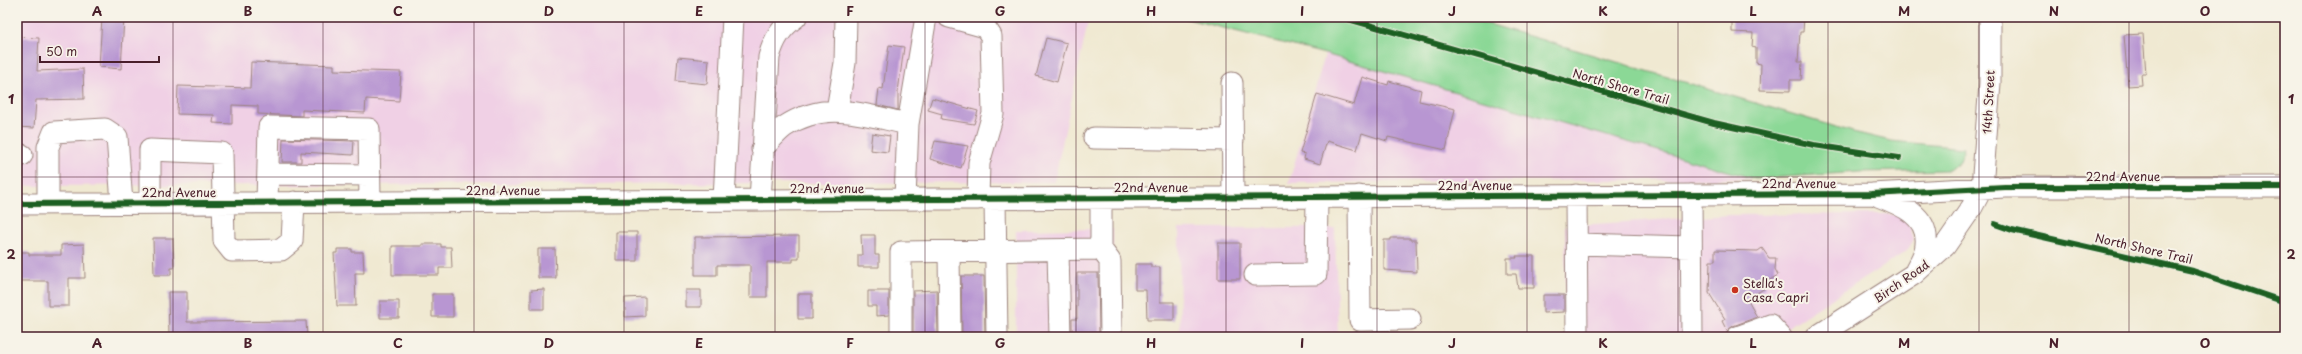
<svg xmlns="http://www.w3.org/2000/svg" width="2302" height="354" font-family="'Playpen Sans',sans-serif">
	<rect width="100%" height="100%" fill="#f7f3e8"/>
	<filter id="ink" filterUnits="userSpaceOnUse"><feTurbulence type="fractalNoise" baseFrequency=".025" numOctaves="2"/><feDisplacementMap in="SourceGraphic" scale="8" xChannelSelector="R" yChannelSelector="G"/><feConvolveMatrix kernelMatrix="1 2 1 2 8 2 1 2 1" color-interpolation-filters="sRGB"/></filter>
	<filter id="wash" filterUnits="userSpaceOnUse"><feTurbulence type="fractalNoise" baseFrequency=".012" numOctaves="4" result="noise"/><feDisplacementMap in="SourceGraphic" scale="16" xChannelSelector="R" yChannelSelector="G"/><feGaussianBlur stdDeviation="0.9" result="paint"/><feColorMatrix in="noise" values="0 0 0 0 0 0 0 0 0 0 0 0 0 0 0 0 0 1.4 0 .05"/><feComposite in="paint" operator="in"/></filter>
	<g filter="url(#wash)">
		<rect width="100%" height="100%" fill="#f0e9d2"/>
		<path fill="#f0d0e5" d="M17 17H1089L1054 182 17 186Z
			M1325 54 1755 179 1289 183Z
			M1883 214 1900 215 1907 219 1914 239 1907 251 1772 337H1566L1565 226 1730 215Z
			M1179 228H1335L1338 337H1180Z
			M1113 229 1114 337H1016V230Z"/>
		<path fill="#8bd896" stroke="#6a7c60" d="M1180 17H1465L1853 132 1891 141 1964 148 1960 161 1949 170 1860 172 1755 179 1325 54Z"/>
		<g id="blocks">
			<path fill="#b896d2" d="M102 17H124L121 69 99 67Z
				M1732 17H1804L1803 32H1800L1798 62H1802L1801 80H1790V91L1760 90 1761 64 1756 63V48L1752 47 1753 33 1732 32Z
				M2143 34 2146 74H2141L2142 85 2128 86 2124 35Z
				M17 37 39 38 37 71 83 69 84 99 36 100 34 128 17 127Z
				M1046 38 1067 43 1057 82 1036 76Z
				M889 45 904 47 898 92V110L877 105 879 88 883 89Z
				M678 57 709 60 707 84 676 81Z
				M251 62 334 65V70L401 72 399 101 366 99 365 113 302 110V116L258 114V106L232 105V124L213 123 214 115 177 114 178 86 250 88Z
				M1362 77 1388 85 1389 81 1421 90 1419 101 1455 109 1446 150 1388 137 1387 141 1362 133 1357 150 1327 141 1320 164 1304 159 1305 154 1300 153 1317 94 1354 105Z
				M932 98 978 111 974 124 941 119 942 114 928 110Z
				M872 133 890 136 888 152 870 150Z
				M283 139 354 141 353 155 301 152V162H282Z
				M935 141 968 146 961 168 930 159Z
				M616 232H637V261H616Z
				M861 235H875V255H879V267H858V255H862Z
				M799 236V259H793V262H767V297H750V265H717V275H695V237Z
				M153 238H173L174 268H171V275H154Z
				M1391 238H1410V240H1416L1417 272 1384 270V240H1391Z
				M1218 243H1240V279H1218Z
				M84 244 85 278H69V306H48V281H17V252H29V255H61V245Z
				M422 244H441V247H451L452 268H439V275H392V246H422Z
				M1762 248 1769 258H1776L1775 269 1778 275 1763 284 1765 288 1747 299 1757 317 1733 326 1727 331 1722 321 1725 319 1709 293 1710 261H1715V250L1758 251Z
				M337 249H352V252H363L364 273H355L356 306H337L334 253H337Z
				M538 249H555L556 278H538Z
				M1516 256H1534V288H1518L1516 274H1507V258H1517Z
				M1135 264H1151V267H1160V302H1174V320H1147L1146 290H1135Z
				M1077 273H1098L1099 333H1072V319H1077Z
				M961 276H984L985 337H962Z
				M544 289V309H531V290Z
				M686 290H701V307H686Z
				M937 290 938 337H913V291Z
				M868 291H889V315L876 316V306H868Z
				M168 292H187V322L306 321 307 337H169Z
				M432 294H453V317H432Z
				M798 294H812V319H798Z
				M1543 295H1564V312L1543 313Z
				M645 297V316L625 317V298Z
				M380 301H399V318H380Z"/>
		</g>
	</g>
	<g filter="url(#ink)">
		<use href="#blocks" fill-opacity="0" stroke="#9d847e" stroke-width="1"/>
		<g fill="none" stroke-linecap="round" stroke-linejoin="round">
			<defs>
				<path id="minor" d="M949 17 985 27 991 36 993 114 979 163 978 199
					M1232 83 1233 197
					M837 110 845 63 846 17
					M1094 138 1233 140
					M762 149C769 142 776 133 784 127 826 99 864 115 908 124
					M17 155H22
					M268 174 370 175
					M1576 195 1577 337
					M1691 195 1692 337
					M1359 196 1360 320 1410 319
					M1878 196C1899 204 1929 215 1926 244 1926 253 1920 262 1916 270
					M905 199 908 124 926 17
					M995 199 997 337
					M724 200 733 17
					M760 200 769 57C774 39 781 28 796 17
					M267 202 269 127 369 129 370 202
					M150 203V150L222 153 224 241 232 251 281 250 292 241 294 202
					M17 204 1872 194 2005 187H2285
					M48 204V147L54 132 105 129 117 137 122 203
					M1577 244 1691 247
					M1101 249 1110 261 1111 337
					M1058 251 1060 337
					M949 252 950 337
					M1255 275 1316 274 1317 197
					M901 337V252L1101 249V198
					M1737 337 1770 325 1781 337
					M1816 337 1914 274 1945 246 1972 207 1982 188 1990 83V17"/>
			</defs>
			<use href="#minor" stroke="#9d847e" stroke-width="23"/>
			<use href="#minor" stroke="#fff" stroke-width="21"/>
			<defs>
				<path id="cycleway" d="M1341 17 1714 123 1814 145 1899 158
					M17 204 1872 194 2005 187H2285
					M1995 224 2012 230 2193 271 2285 302"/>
			</defs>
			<use href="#cycleway" stroke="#f7f3e8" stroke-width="8"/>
			<use href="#cycleway" stroke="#1b5e20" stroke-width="6"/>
		</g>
	</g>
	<path fill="none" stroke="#4a1f2b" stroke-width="1" stroke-opacity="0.55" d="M173 17V337M323 17V337M474 17V337M624 17V337M775 17V337M925 17V337M1076 17V337M1226 17V337M1377 17V337M1527 17V337M1678 17V337M1828 17V337M1979 17V337M2129 17V337M17 177H2285"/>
	<circle fill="#c8321e" stroke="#f7f3e8" stroke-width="1.5" cx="1735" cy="290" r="4"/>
	<g text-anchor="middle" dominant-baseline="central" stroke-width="4" stroke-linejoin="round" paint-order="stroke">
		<g font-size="12" fill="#4a1f2b" stroke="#f7f3e8">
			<text transform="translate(1621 86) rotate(16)">North Shore Trail</text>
			<text transform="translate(1988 102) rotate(-87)">14th Street</text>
			<text x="2123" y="176">22nd Avenue</text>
			<text x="1799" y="183">22nd Avenue</text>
			<text x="1475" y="185">22nd Avenue</text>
			<text x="1151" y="187">22nd Avenue</text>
			<text x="827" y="188">22nd Avenue</text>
			<text x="503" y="190">22nd Avenue</text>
			<text x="179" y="192">22nd Avenue</text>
			<text transform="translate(2144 248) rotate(13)">North Shore Trail</text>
			<text transform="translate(1901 281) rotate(-35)">Birch Road</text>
		</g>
		<g font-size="12" fill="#4a1f2b" stroke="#f7f3e8" text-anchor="start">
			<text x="1743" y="283">Stella's<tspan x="1743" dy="14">Casa Capri</tspan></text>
		</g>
	</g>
	<rect width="2302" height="354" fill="none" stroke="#f7f3e8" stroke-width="44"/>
	<path d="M40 56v6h119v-6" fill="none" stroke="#4a1f2b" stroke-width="2"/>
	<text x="46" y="56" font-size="12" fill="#4a1f2b" stroke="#f7f3e8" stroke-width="3" paint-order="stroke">50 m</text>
	<rect x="22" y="22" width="2258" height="310" fill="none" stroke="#4a1f2b" stroke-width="1.5"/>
	<g font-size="13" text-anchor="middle" font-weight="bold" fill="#4a1f2b">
		<text x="97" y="16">A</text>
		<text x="248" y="16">B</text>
		<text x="398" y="16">C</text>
		<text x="549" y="16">D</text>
		<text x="699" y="16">E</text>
		<text x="850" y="16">F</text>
		<text x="1000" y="16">G</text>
		<text x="1151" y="16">H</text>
		<text x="1302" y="16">I</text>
		<text x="1452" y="16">J</text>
		<text x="1603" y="16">K</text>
		<text x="1753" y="16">L</text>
		<text x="1904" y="16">M</text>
		<text x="2054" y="16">N</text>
		<text x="2205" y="16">O</text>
		<text x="11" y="104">1</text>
		<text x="2291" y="104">1</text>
		<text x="11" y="259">2</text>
		<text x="2291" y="259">2</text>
		<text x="97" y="348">A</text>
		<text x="248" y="348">B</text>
		<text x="398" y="348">C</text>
		<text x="549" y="348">D</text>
		<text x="699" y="348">E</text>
		<text x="850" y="348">F</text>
		<text x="1000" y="348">G</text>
		<text x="1151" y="348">H</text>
		<text x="1302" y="348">I</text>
		<text x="1452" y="348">J</text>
		<text x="1603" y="348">K</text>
		<text x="1753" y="348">L</text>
		<text x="1904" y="348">M</text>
		<text x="2054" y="348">N</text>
		<text x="2205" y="348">O</text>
	</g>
</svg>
